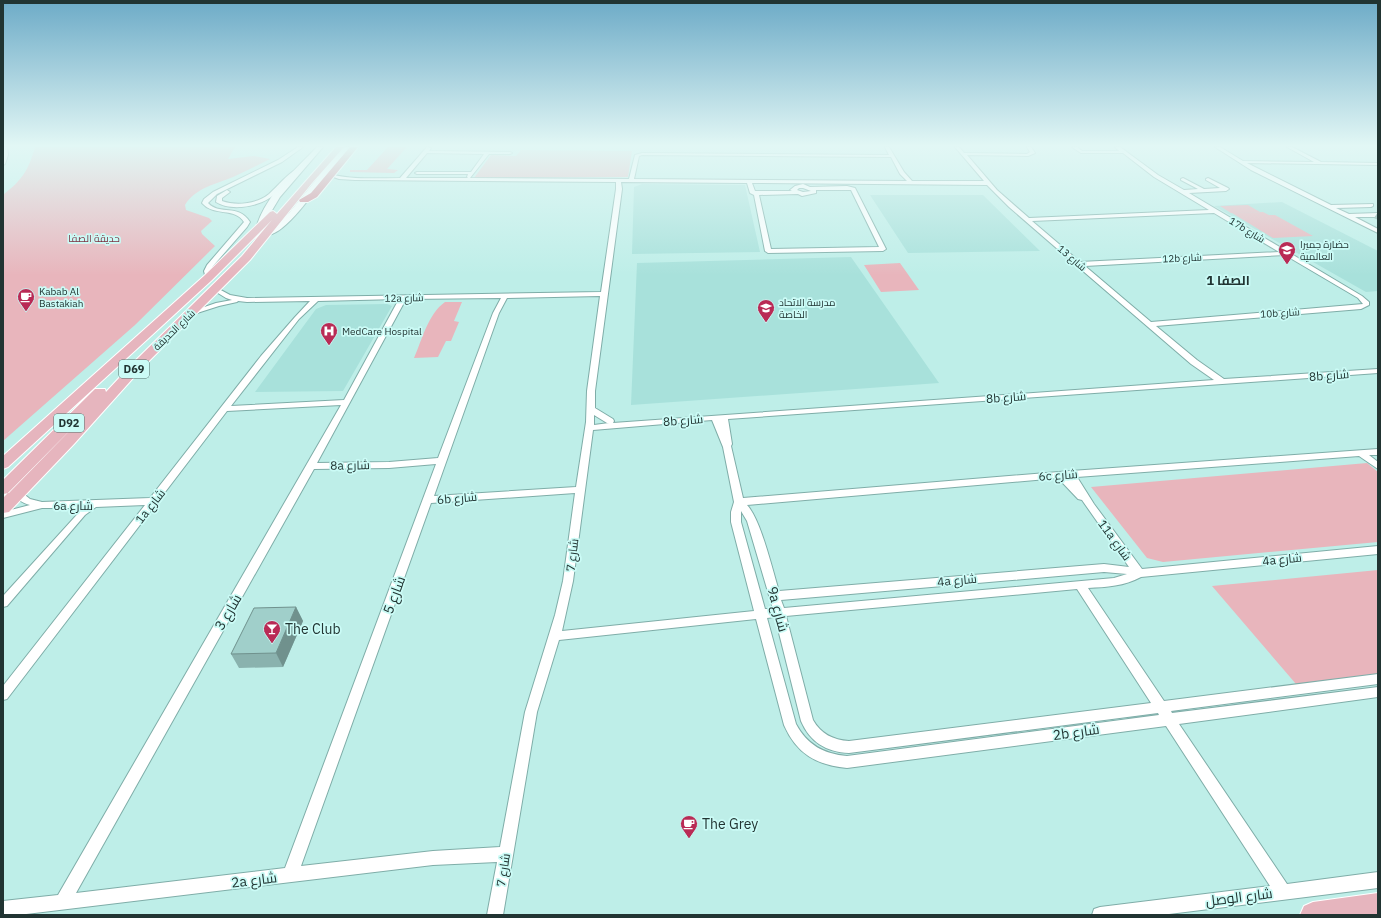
<svg xmlns="http://www.w3.org/2000/svg" width="1381" height="918" font-family="'IBM Plex Sans',Cairo,sans-serif">
	<rect width="100%" height="100%" fill="#beeee8"/>
	<path fill="#a8e1db" d="M642 184 745 185 760 252 632 254 634 187Z
		M870 195H983L1040 251 908 253Z
		M1282 202 1378 251V291L1366 292 1214 206Z
		M851 257 939 383 631 405 637 263Z
		M387 304 392 306 343 391 255 392 316 309 326 305Z"/>
	<path fill="#e8b5bc" d="M35 147H235L228 159 254 156 270 159C258 165 246 171 233 177 216 184 195 188 185 205L186 210 209 218 212 221 201 231 202 234 215 246 135 325 3 441V195C23 179 28 171 35 147Z
		M388 147H407L387 169 398 170 394 173 350 172V170H367Z
		M521 150 632 151 628 177 474 178 491 155 516 156Z
		M1248 205 1260 212 1231 213 1220 206Z
		M1263 212 1269 215H1275L1313 236 1273 238 1232 213Z
		M900 263 919 290 881 292 864 265Z
		M445 302H462L454 321 459 322 451 341H446L438 357 414 358C422 340 428 314 445 302Z
		M1367 463 1378 472V542L1163 562 1147 558 1091 487Z
		M1378 570V675L1296 684 1212 586Z"/>
	<g fill="none" stroke-linecap="round" stroke-linejoin="round">
		<defs>
			<path id="minor" d="M3 147H7L8 155 5 164 3 165Z
				M298 147H303L282 162 217 194 208 203C220 216 238 203 250 222L247 227 213 266 210 271V279H206L204 271 207 265 244 222C235 207 214 217 202 203L204 199 213 192 278 160Z
				M427 147 431 148 429 151 510 152 512 153 510 154H489L470 178 629 179 635 155 642 153 889 155 885 147H889L904 172 912 181H984L955 147H959L964 153 1027 154 1030 152 1027 147H1031L1035 153 1028 156 967 155 997 190 1029 218 1209 210 1154 177 1123 153H1081L1072 147H1077L1082 151H1119L1115 147H1120L1158 175 1184 190 1198 189 1181 180V179L1183 178 1204 189 1220 188 1206 180V179L1208 178 1228 188 1229 189 1226 191 1189 193 1362 296 1369 302V305L1361 309 1156 326 1197 360 1224 379 1378 369V373L728 419 732 444 731 446 743 498 1071 471 1378 449V455H1369L1378 462V469L1359 456 1077 477 1094 504 1142 569 1378 546V554L1141 577C1124 586 1107 587 1088 588L1164 701 1378 674V684L1171 711 1172 713 1378 687V697L1179 724 1287 884 1378 872V888L1161 915H1092L1094 909 1100 907 1270 886 1166 726 847 768C816 765 797 754 784 725L756 619 559 640 537 712 503 915H487L497 862 433 865 18 915H3V901L58 895 341 405 227 411 7 699 3 700V686L145 505 96 507 85 515 7 606 3 607V596L83 508H42L3 518V512L30 505C23 503 16 499 12 493L14 491H20L30 499 42 502 150 498 261 356 295 317 310 301 247 302 238 301 237 302 219 306 194 314H190V312L216 303 232 300 226 298 213 290V288H217L230 295 247 298 601 292 616 189V182L355 180 339 179 328 175 330 174C352 180 377 178 400 178ZM427 153 484 154 471 172H417L415 173 417 174H468L467 177 468 178H406ZM642 155 891 157 900 174 907 181 634 179 639 156ZM621 182 747 183 750 193 754 195 765 251 768 253 883 251 886 249 855 188 847 186 810 187 803 184 795 186 790 190 792 191H755L752 183 987 185 1009 207 1076 265 1191 364 1214 380 613 423 614 421 613 419 595 408V391L622 189ZM799 188H803L811 191 803 192 797 190ZM816 190H851L879 247 771 249 759 195 798 194 802 196 816 193ZM1214 213 1279 252 1080 262 1032 221ZM1285 255 1358 298 1363 304 1151 322 1085 266ZM600 296 587 391 586 422 576 487 434 496 499 313 507 298ZM501 298 493 313 438 458 389 462 317 463 406 299ZM399 299 344 400 231 406 299 319 318 301ZM594 415 607 423H609L594 425ZM712 420 723 447 734 502 731 512V522L754 611 562 631 573 581 593 430ZM436 464 285 868 76 893 314 469 389 468ZM1058 478 1078 499 1082 500 1129 567 1104 564 779 591C772 569 761 520 747 505ZM575 493 563 581 555 615 525 712 500 847 433 851 301 866 431 503ZM741 511 747 521 773 609H765L741 522ZM1104 572 1127 574 1114 578 784 608 781 600ZM1077 589 1151 703 849 741C833 740 821 734 813 720L786 616ZM775 617 801 721C810 742 826 752 849 753L1158 713 1159 715 847 756C824 754 807 745 796 724L767 618Z
				M1215 147H1220L1243 161 1314 162 1287 147H1292L1321 162 1378 163V165L1247 163 1331 205 1373 204V206L1371 207 1336 208 1349 214 1378 213V217H1355L1378 229V233L1251 170Z
				M297 169 301 170C297 174 291 177 286 182 281 187 276 195 268 199 255 207 230 211 216 202L217 196 227 190 230 192 222 198V201C236 206 257 204 269 194 279 185 286 175 297 169Z"/>
			<path id="secondary" d="M317 147H323L280 197 268 217 264 227H258L257 225C267 194 295 170 317 147Z
				M344 147H351C345 154 338 161 332 168 321 182 284 239 265 235L264 233 289 213 327 166Z"/>
			<path id="primary" d="M336 147H344L312 183 250 260 143 367 74 444 9 512 3 513V498L85 415 9 493 3 494V480L95 389H105L106 392 135 361 242 256 272 220 212 280 8 467 3 469V456L204 276 270 212 273 211 277 214Z
				M1378 893V915H1300L1304 906 1313 902Z"/>
			<path id="motorway" d="M350 147H358L317 197 308 202H300L299 200 311 193Z"/>
		</defs>
		<use href="#minor" stroke="#7fada8" stroke-width="2"/>
		<use href="#secondary" stroke="#7fada8" stroke-width="2"/>
		<use href="#primary" stroke="#fff" stroke-width="2"/>
		<use href="#motorway" stroke="#fff" stroke-width="2"/>
		<use href="#minor" fill="#fff" fill-rule="evenodd"/>
		<use href="#secondary" fill="#fff" fill-rule="evenodd"/>
		<use href="#primary" fill="#e6b5be" fill-rule="evenodd"/>
		<use href="#motorway" fill="#d68492" fill-rule="evenodd"/>
	</g>
	<path fill="#8ab2ae" d="M1378 212V220L1374 218Z
		M296 607 303 621 283 667 239 668 231 654Z"/>
	<path fill="#70918d" d="M296 607 303 621 283 667 276 653Z"/>
	<path fill="#a0cfca" stroke="#70918d" d="M296 607 276 653 231 654 254 608Z"/>
	<linearGradient id="sky" x2="0" y2="1"><stop stop-color="#6dabc7"/><stop offset="0.53" stop-color="#e2f7f5"/><stop offset="1" stop-color="#e2f7f5" stop-opacity="0"/></linearGradient>
	<rect width="1381" height="275" fill="url(#sky)"/>
	<defs>
		<symbol id="school-pin" viewBox="-11 -11 22 30"><path d="M0 17L-7.5 6A9.5 9.5 0 1 1 7.5 6Z" fill="#b92a55" stroke="#cbfbf6"/><path d="M0-5L7-2L0 1L-7-2ZM-4 1L0 2.5L4 1V4Q0 6-4 4Z" fill="#fff"/></symbol>
		<symbol id="cafe-pin" viewBox="-11 -11 22 30"><path d="M0 17L-7.5 6A9.5 9.5 0 1 1 7.5 6Z" fill="#b92a55" stroke="#cbfbf6"/><path d="M-5.5-4.5H6V0H3Q3 3.5 0 3.5H-2.5Q-5.5 3.5-5.5 0ZM3-3.2v2h1.7v-2ZM-6 4.5H4V6H-6Z" fill="#fff"/></symbol>
		<symbol id="hospital-pin" viewBox="-11 -11 22 30"><path d="M0 17L-7.5 6A9.5 9.5 0 1 1 7.5 6Z" fill="#b92a55" stroke="#cbfbf6"/><path d="M-5-5h3v3.5h4V-5h3V5h-3V1.5h-4V5h-3Z" fill="#fff"/></symbol>
		<symbol id="bar-pin" viewBox="-11 -11 22 30"><path d="M0 17L-7.5 6A9.5 9.5 0 1 1 7.5 6Z" fill="#b92a55" stroke="#cbfbf6"/><path d="M-6-5H6L.8 .8V4.5H3.5V6h-7V4.5H-.8V.8Z" fill="#fff"/></symbol>
	</defs>
	<g fill-rule="evenodd">
		<use href="#school-pin" x="1277" y="240" width="20" height="27"/>
		<use href="#cafe-pin" x="16" y="287" width="20" height="27"/>
		<use href="#school-pin" x="756" y="298" width="20" height="27"/>
		<use href="#hospital-pin" x="319" y="321" width="20" height="27"/>
		<use href="#bar-pin" x="262" y="619" width="20" height="27"/>
		<use href="#cafe-pin" x="679" y="814" width="20" height="27"/>
	</g>
	<g text-anchor="middle" dominant-baseline="central" stroke-width="3.5" stroke-linejoin="round" paint-order="stroke">
		<g font-size="10" fill="#213432" stroke="#cbfbf6">
			<text transform="translate(1247 230) rotate(31)">17b شارع</text>
			<text transform="translate(1072 258) rotate(40)">شارع 13</text>
			<text transform="translate(1182 258) rotate(-3)">12b شارع</text>
			<text transform="translate(404 298) rotate(-1)">12a شارع</text>
			<text transform="translate(1280 313) rotate(-4)">10b شارع</text>
			<text transform="translate(174 330) rotate(-44)">شارع الحديقة</text>
		</g>
		<g font-size="10" fill="#7b3242" stroke="#cbfbf6">
			<text x="94" y="238">حديقة الصفا</text>
		</g>
		<g font-size="10" fill="#213432" stroke="#cbfbf6" text-anchor="start">
			<text x="1300" y="244">حضارة جميرا<tspan x="1300" dy="12">العالمية</tspan></text>
			<text x="39" y="291">Kabab Al<tspan x="39" dy="12">Bastakiah</tspan></text>
			<text x="779" y="302">مدرسة الاتحاد<tspan x="779" dy="12">الخاصة</tspan></text>
			<text x="342" y="331">MedCare Hospital</text>
		</g>
		<g fill="#cbfbf6" stroke="#54706d" stroke-width="1">
			<rect x="119" y="360" width="30" height="18" rx="3"/>
			<rect x="54" y="414" width="30" height="18" rx="3"/>
		</g>
		<g font-size="11" font-weight="bold" fill="#213432">
			<text x="134" y="369">D69</text>
			<text x="69" y="423">D92</text>
		</g>
		<g font-size="12" fill="#213432" stroke="#cbfbf6">
			<text transform="translate(1329 375) rotate(-4)">8b شارع</text>
			<text transform="translate(1006 397) rotate(-4)">8b شارع</text>
			<text transform="translate(683 420) rotate(-4)">8b شارع</text>
			<text transform="translate(350 465) rotate(-1)">8a شارع</text>
			<text transform="translate(1058 475) rotate(-4)">6c شارع</text>
			<text transform="translate(457 498) rotate(-5)">6b شارع</text>
			<text x="73" y="505">6a شارع</text>
			<text transform="translate(150 506) rotate(-52)">1a شارع</text>
			<text transform="translate(1115 540) rotate(54)">11a شارع</text>
			<text transform="translate(572 555) rotate(-83)">شارع 7</text>
			<text transform="translate(1282 559) rotate(-6)">4a شارع</text>
			<text transform="translate(957 580) rotate(-5)">4a شارع</text>
			<text transform="translate(503 870) rotate(-81)">شارع 7</text>
		</g>
		<g font-size="13" font-weight="bold" fill="#213432" stroke="#cbfbf6">
			<text x="1228" y="280">الصفا 1</text>
		</g>
		<g font-size="14" fill="#213432" stroke="#cbfbf6">
			<text transform="translate(394 595) rotate(-70)">شارع 5</text>
			<text transform="translate(778 609) rotate(75)">9a شارع</text>
			<text transform="translate(228 612) rotate(-60)">شارع 3</text>
			<text transform="translate(1076 732) rotate(-8)">2b شارع</text>
			<text transform="translate(254 880) rotate(-7)">2a شارع</text>
			<text transform="translate(1239 897) rotate(-7)">شارع الوصل</text>
		</g>
		<g font-size="14" fill="#213432" stroke="#cbfbf6" text-anchor="start">
			<text x="285" y="629">The Club</text>
			<text x="702" y="824">The Grey</text>
		</g>
	</g>
	<rect width="1381" height="918" fill="none" stroke="#213432" stroke-width="8"/>
</svg>
